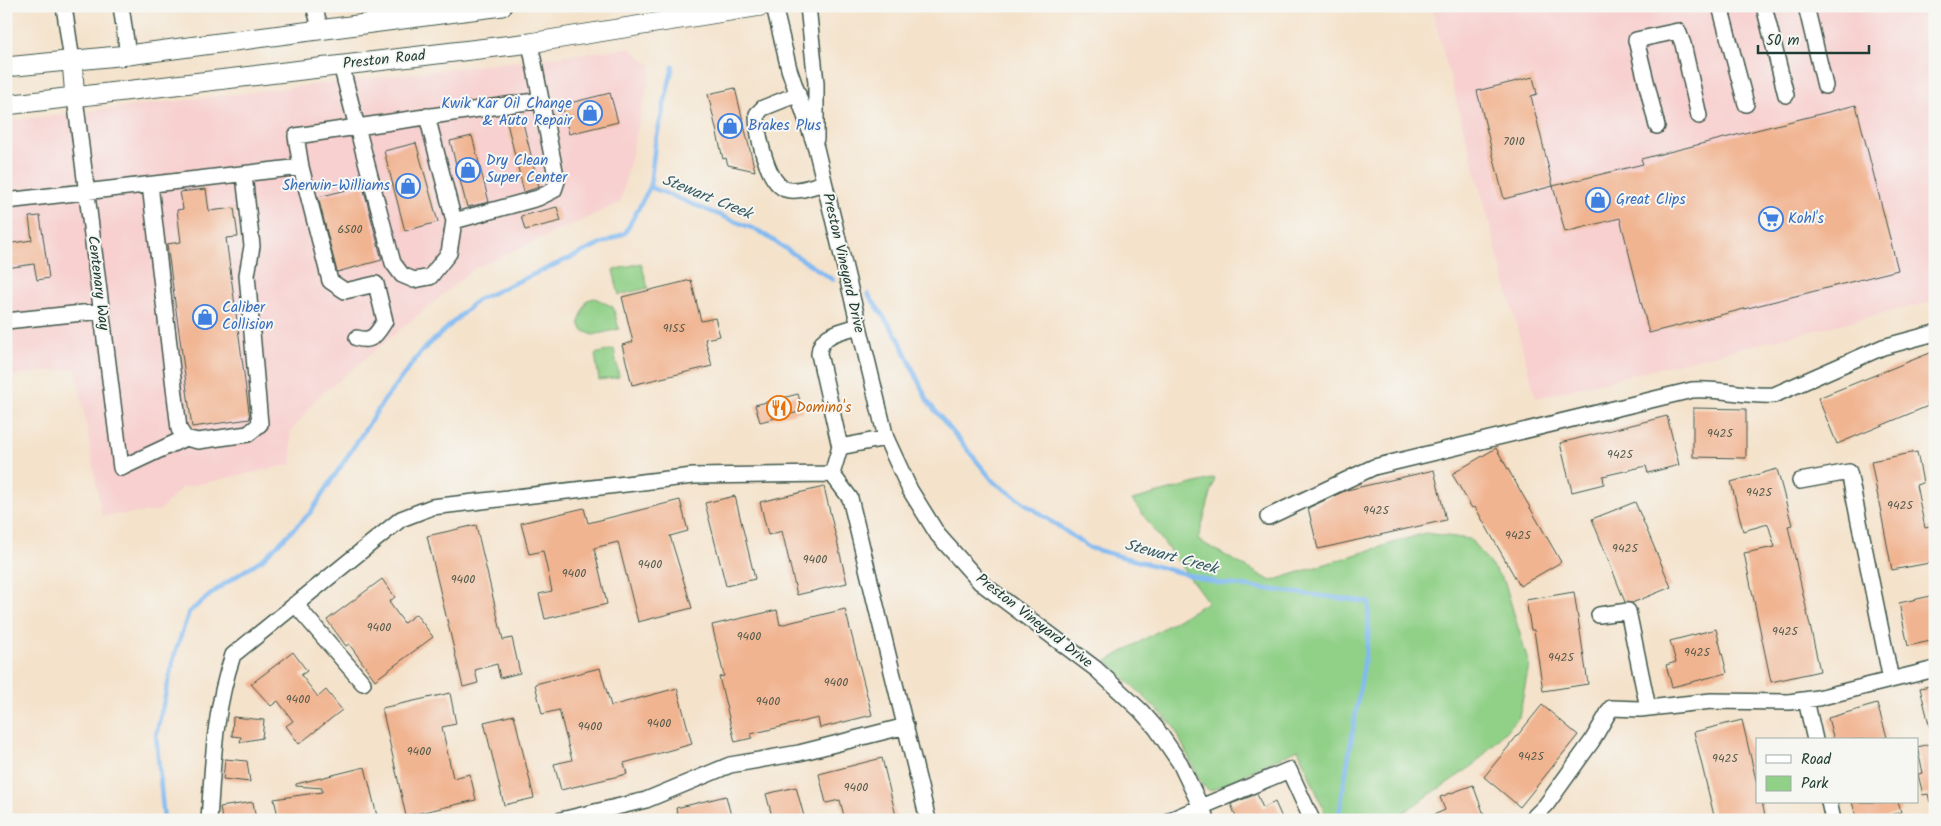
<svg xmlns="http://www.w3.org/2000/svg" width="1941" height="826" font-family="Kalam,sans-serif">
	<rect width="100%" height="100%" fill="#f6f6f2"/>
	<filter id="ink" filterUnits="userSpaceOnUse"><feTurbulence type="fractalNoise" baseFrequency=".02" numOctaves="2"/><feDisplacementMap in="SourceGraphic" scale="10" xChannelSelector="R" yChannelSelector="G"/><feConvolveMatrix kernelMatrix="1 2 1 2 8 2 1 2 1" color-interpolation-filters="sRGB"/></filter>
	<filter id="wash" filterUnits="userSpaceOnUse"><feTurbulence type="fractalNoise" baseFrequency=".0096" numOctaves="4" result="noise"/><feDisplacementMap in="SourceGraphic" scale="20" xChannelSelector="R" yChannelSelector="G"/><feGaussianBlur stdDeviation="1.12" result="paint"/><feColorMatrix in="noise" values="0 0 0 0 0 0 0 0 0 0 0 0 0 0 0 0 0 1.4 0 .05"/><feComposite in="paint" operator="in"/></filter>
	<g filter="url(#wash)">
		<rect width="100%" height="100%" fill="#f4e2ca"/>
		<path fill="#f7d0cf" d="M1431 6H1935V301L1536 398Z
			M629 48 652 66 620 203 475 268 317 398 290 433 292 464 181 488 159 511 102 516 76 368 6 376V121Z"/>
		<path fill="#90d087" stroke="#58865e" d="M641 263 648 288 619 295 613 270Z
			M595 298 613 307 619 329 593 335 582 330 579 322 587 300Z
			M614 349 619 377 599 380 595 354Z
			M1215 478 1198 540 1271 581 1425 533 1470 539 1505 583 1529 665 1519 717 1474 765 1392 820H1328L1298 749 1210 791 1202 785 1173 725 1107 661 1208 602 1132 500Z"/>
		<g fill="none" stroke-linecap="round" stroke-linejoin="round">
			<path stroke="#81baf1" stroke-width="4.5" d="M650 187 759 231 833 280
				M868 294 899 339 928 402 994 482 1090 548 1218 583 1369 602 1368 640 1338 820
				M164 820 156 735 175 653 189 612 220 587 264 558 311 512 383 402 421 352 477 300 625 233 650 187 655 144 673 66"/>
		</g>
		<g id="blocks">
			<path fill="#f1b491" d="M1533 77 1537 94 1531 96 1553 186 1643 164 1641 159 1856 105 1898 270 1649 333 1620 218 1565 232 1553 186 1504 199 1477 91Z
				M735 88 755 171 728 165 726 158 723 159 708 94Z
				M610 93 618 122 569 134 562 105Z
				M521 115 539 187 524 192 506 119Z
				M472 136 489 202 467 207 450 141Z
				M416 143 438 222 405 231 384 151Z
				M363 186 382 260 337 272 318 197Z
				M206 189 209 211 234 208 238 237 226 238 250 419 192 427 167 244 181 242 177 210 183 209 180 192Z
				M557 207 561 221 525 230 521 216Z
				M40 216 49 278 37 280 34 264 6 268V244L32 240 29 217Z
				M691 280 701 321 715 318 720 336 705 339 712 366 632 385 622 345 633 342 622 297Z
				M1935 351V400L1927 403 1928 406 1837 444 1818 398Z
				M798 394 803 411 760 422 755 405Z
				M1693 408 1746 409V458L1693 457Z
				M1667 416 1679 465 1648 473 1646 466 1603 476 1604 484 1572 492 1560 443Z
				M1496 448 1561 562 1520 586 1475 507 1472 508 1452 474Z
				M1917 452 1923 483 1916 485 1925 528 1935 526V562L1892 570 1871 461Z
				M1777 469 1792 525 1788 526 1820 671 1771 682 1744 553 1775 547 1768 524 1743 531 1731 482Z
				M1434 470 1446 520 1318 549 1308 508 1347 490Z
				M824 487 847 583 797 595 782 531 768 535 760 502Z
				M735 496 755 579 726 586 705 503Z
				M680 500 688 531 670 536 692 608 638 622 618 542 594 548 607 604 545 619 539 594 552 591 543 551 529 554 521 523 584 508 588 523Z
				M1635 502 1671 587 1632 603 1625 602 1592 519Z
				M476 525 503 640 512 638 520 673 500 678 497 664 475 670 478 683 463 687 427 536Z
				M382 579 395 597 389 602 404 623 416 614 433 637 375 680 349 644 346 646 327 620Z
				M1574 592 1588 684 1543 691 1534 630H1531L1526 600Z
				M1935 595V640L1908 646 1899 603Z
				M845 609 872 715 820 728 818 718 751 734 752 738 735 742 719 677 724 676 712 625 777 610 780 625Z
				M1716 629 1727 673 1672 687 1666 665 1676 662 1670 641Z
				M293 652 307 671 301 675 318 697 326 690 342 710 299 744 286 726 293 721 278 701 271 706 251 684Z
				M600 668 611 706 677 688 692 744 624 763 627 774 561 790 554 764 572 760 559 710 542 714 535 684Z
				M1935 685V728H1930L1920 688Z
				M450 693 456 724 442 727 453 778 470 774 476 800 406 816 382 708Z
				M1877 704 1887 737 1877 740H1834L1828 718Z
				M1542 705 1578 735 1520 807 1484 777Z
				M514 715 534 798 504 805 484 722Z
				M233 717 264 720 262 738 240 742 241 737 232 736Z
				M1742 720 1757 784V802H1762L1766 820H1715L1694 732Z
				M1935 743V801L1930 802 1928 794 1923 795 1918 774 1923 773 1917 747Z
				M882 758 897 820H845L840 800 826 803 819 774Z
				M225 759 247 761 250 782 223 779Z
				M365 767 378 820H279L274 799 322 792V788L296 786V784Z
				M1473 785 1486 820H1422L1445 810 1440 797Z
				M796 787 805 820H773L766 794Z
				M1257 794 1263 808 1275 802 1283 820H1237L1231 804Z
				M726 796 732 820H678L676 808Z
				M253 802 256 820H222L220 807Z
				M1852 802H1898L1901 812 1872 820H1857Z"/>
		</g>
	</g>
	<g filter="url(#ink)">
		<use href="#blocks" fill-opacity="0" stroke="#3f564a" stroke-width="1"/>
		<g fill="none" stroke-linecap="round" stroke-linejoin="round">
			<defs>
				<path id="minor" d="M64 6 72 61
					M121 6 128 55
					M314 6 321 30
					M774 6 789 69 816 148 886 438 910 490 938 535 980 582 1096 669 1141 711 1156 728 1180 763 1207 820
					M808 6 816 83V139
					M1720 6 1746 104
					M1764 6 1786 95
					M1806 6 1825 86
					M341 65 357 127 541 100 530 43
					M798 94 763 108 757 114C757 133 766 181 785 189 797 193 812 186 824 183
					M75 98 121 468 185 438
					M1657 126 1636 40 1678 31 1683 44 1699 116
					M301 167 330 281 345 291 376 284 385 321C377 333 373 343 357 338
					M150 185 179 429 185 438 198 441 248 434 260 424 247 275 252 246 244 175
					M6 201 301 167 296 136 357 127 393 263 402 275 414 280 430 277 449 253 454 221 427 116
					M454 221 538 198 554 190 557 181 541 100
					M6 321 102 311
					M858 326C841 332 820 333 819 354L840 447 832 474 850 498 928 820
					M840 447 886 438
					M1800 481 1849 472 1891 680
					M1268 517 1374 467 1692 390C1721 388 1748 397 1774 395L1883 347 1935 333
					M295 604 363 683
					M1599 615 1628 611 1648 708
					M1806 700 1815 740
					M1829 802 1833 820
					M209 820C213 763 214 710 233 655L401 519 432 507 693 476 832 474
					M561 820 646 800 730 765 799 753 906 726
					M1170 820 1289 770 1312 820
					M1531 820 1546 805 1592 741 1611 708 1640 709 1711 701 1789 702 1818 698 1935 669"/>
				<path id="major" d="M72 61 75 98
					M6 67 128 55 502 6
					M6 105 530 43 761 6"/>
			</defs>
			<use href="#minor" stroke="#3f564a" stroke-width="18"/>
			<use href="#major" stroke="#3f564a" stroke-width="21"/>
			<use href="#minor" stroke="#fff" stroke-width="15"/>
			<use href="#major" stroke="#fff" stroke-width="19"/>
		</g>
	</g>
	<defs>
		<symbol id="shop-ring" viewBox="-11 -11 22 22"><circle r="9.5" fill="#f6f6f2" stroke="#3f7fe0" stroke-width="1.5"/><path d="M-5-2.5h2.3a2.7 3.5 0 0 1 5.4 0H5L5.5 6h-11ZM-1.5-2.5h3a1.5 2.3 0 0 0-3 0Z" fill="#3f7fe0"/></symbol>
		<symbol id="supermarket-ring" viewBox="-11 -11 22 22"><circle r="9.5" fill="#f6f6f2" stroke="#3f7fe0" stroke-width="1.5"/><path d="M-6-5.5h2.5l.6 2H6L4.5 2H-2.5L-4.4-4H-6ZM-1.5 3.2a1.3 1.3 0 1 0 .1 0ZM3 3.2a1.3 1.3 0 1 0 .1 0Z" fill="#3f7fe0"/></symbol>
		<symbol id="restaurant-ring" viewBox="-11 -11 22 22"><circle r="9.5" fill="#f6f6f2" stroke="#e8710a" stroke-width="1.5"/><path d="M-5-6h1v4h1v-4h1v4h1v-4h1v5L-1.5 .5V6h-2V.5L-5-1ZM5-6V6H3V1.5H1.5Q1.5-4 5-6Z" fill="#e8710a"/></symbol>
	</defs>
	<g fill-rule="evenodd">
		<use href="#shop-ring" x="576" y="99" width="28" height="28"/>
		<use href="#shop-ring" x="716" y="112" width="28" height="28"/>
		<use href="#shop-ring" x="454" y="156" width="28" height="28"/>
		<use href="#shop-ring" x="394" y="172" width="28" height="28"/>
		<use href="#shop-ring" x="1584" y="186" width="28" height="28"/>
		<use href="#supermarket-ring" x="1757" y="205" width="28" height="28"/>
		<use href="#shop-ring" x="191" y="303" width="28" height="28"/>
		<use href="#restaurant-ring" x="765" y="394" width="28" height="28"/>
	</g>
	<g text-anchor="middle" dominant-baseline="central" stroke-width="4" stroke-linejoin="round" paint-order="stroke">
		<g font-size="12" fill="#545b4b">
			<text x="1514" y="141">7010</text>
			<text x="350" y="229">6500</text>
			<text x="674" y="328">9155</text>
			<text x="1720" y="433">9425</text>
			<text x="1620" y="454">9425</text>
			<text x="1759" y="492">9425</text>
			<text x="1900" y="505">9425</text>
			<text x="1376" y="510">9425</text>
			<text x="1518" y="535">9425</text>
			<text x="1625" y="548">9425</text>
			<text x="815" y="559">9400</text>
			<text x="650" y="564">9400</text>
			<text x="574" y="573">9400</text>
			<text x="463" y="579">9400</text>
			<text x="379" y="627">9400</text>
			<text x="1785" y="631">9425</text>
			<text x="749" y="636">9400</text>
			<text x="1697" y="652">9425</text>
			<text x="1561" y="657">9425</text>
			<text x="836" y="682">9400</text>
			<text x="298" y="699">9400</text>
			<text x="768" y="701">9400</text>
			<text x="659" y="723">9400</text>
			<text x="590" y="726">9400</text>
			<text x="419" y="751">9400</text>
			<text x="1531" y="756">9425</text>
			<text x="1725" y="758">9425</text>
			<text x="856" y="787">9400</text>
		</g>
		<g font-size="15" fill="#1f3d34" stroke="#f6f6f2">
			<text transform="translate(384 60) rotate(-6)">Preston Road</text>
			<text transform="translate(843 263) rotate(77)">Preston Vineyard Drive</text>
			<text transform="translate(98 283) rotate(83)">Centenary Way</text>
			<text transform="translate(1034 621) rotate(38)">Preston Vineyard Drive</text>
		</g>
		<g font-size="15" fill="#366cbe" stroke="#f6f6f2" text-anchor="start">
			<text x="572" y="104" text-anchor="end">Kwik Kar Oil Change<tspan x="572" dy="17">&amp; Auto Repair</tspan></text>
			<text x="748" y="126">Brakes Plus</text>
			<text x="486" y="161">Dry Clean<tspan x="486" dy="17">Super Center</tspan></text>
			<text x="390" y="186" text-anchor="end">Sherwin-Williams</text>
			<text x="1616" y="200">Great Clips</text>
			<text x="1788" y="219">Kohl's</text>
			<text x="222" y="308">Caliber<tspan x="222" dy="17">Collision</tspan></text>
		</g>
		<g font-size="15" fill="#c56008" stroke="#f6f6f2" text-anchor="start">
			<text x="796" y="408">Domino's</text>
		</g>
		<g font-size="16" font-style="italic" fill="#385c63" stroke="#f6f6f2">
			<text transform="translate(707 197) rotate(22)">Stewart Creek</text>
			<text transform="translate(1171 557) rotate(15)">Stewart Creek</text>
		</g>
	</g>
	<rect width="1941" height="826" fill="none" stroke="#f6f6f2" stroke-width="25"/>
	<rect x="1756" y="738" width="162" height="65" fill="#f6f6f2" stroke="#a0aca6"/>
	<rect x="1766" y="755" width="25" height="8" fill="#ffffff" stroke="#a0aca6"/>
	<text x="1801" y="764" font-size="15" fill="#1f3d34">Road</text>
	<rect x="1766" y="776" width="25" height="15" fill="#90d087" stroke="#a0aca6"/>
	<text x="1801" y="788" font-size="15" fill="#1f3d34">Park</text>
	<path d="M1758 45v8h111v-8" fill="none" stroke="#1f3d34" stroke-width="2.5"/>
	<text x="1766" y="45" font-size="15" fill="#1f3d34" stroke="#f6f6f2" stroke-width="4" paint-order="stroke">50 m</text>
</svg>
